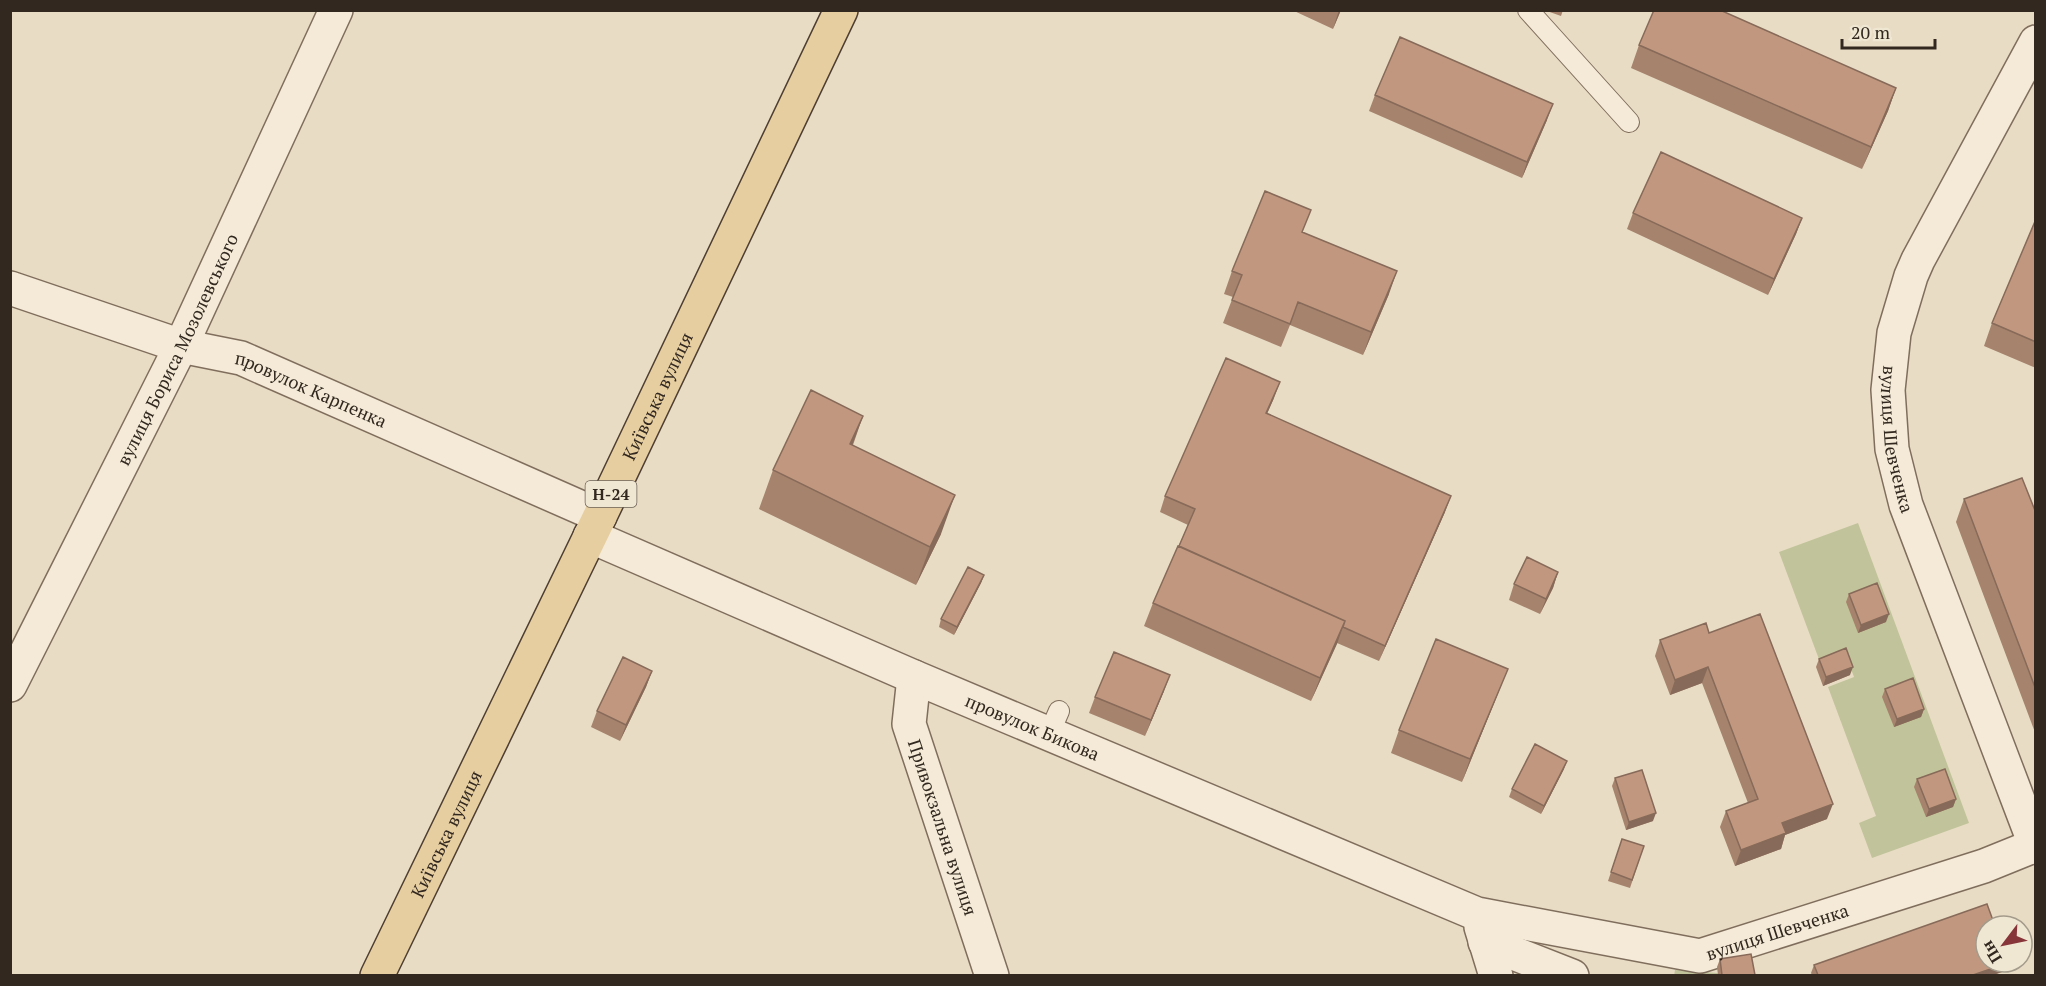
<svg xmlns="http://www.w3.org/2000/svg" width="2046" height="986" font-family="'PT Serif',serif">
	<rect width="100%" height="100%" fill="#e8dcc5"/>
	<path fill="#c1c49a" d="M1858 523 1969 823 1872 858 1859 823 1876 816 1828 687 1854 677 1845 653 1820 662 1779 552Z
		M1675 970 1718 973V976H1674Z"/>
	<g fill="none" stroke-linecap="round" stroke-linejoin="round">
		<defs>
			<path id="lane" d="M1528 10 1629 122
				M1049 734 1059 711"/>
			<g id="street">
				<path id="s1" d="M2036 42 1918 260 1911 276 1894 333 1888 390 1892 449 1906 505 2036 847"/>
				<path id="s2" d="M10 288 181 346 241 358 600 516"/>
				<path id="s3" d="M590 536 914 677 1477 914 1700 956 1984 866 2036 845"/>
				<path id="s4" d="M914 677 909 724 992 976"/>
				<path id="s5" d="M10 685 181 346 336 10"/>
				<path d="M1481 927 1496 976"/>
				<path d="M1485 942 1572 976"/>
			</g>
			<g id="primary">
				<path id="s6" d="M377 976 600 516 841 10"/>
			</g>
		</defs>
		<use href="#lane" stroke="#806e5d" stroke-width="22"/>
		<use href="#street" stroke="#806e5d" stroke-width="36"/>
		<use href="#primary" stroke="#4e3e31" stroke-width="36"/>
		<use href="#lane" stroke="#f4ead7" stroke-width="20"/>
		<use href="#street" stroke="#f4ead7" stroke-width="33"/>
		<use href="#primary" stroke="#e6cea1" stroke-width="33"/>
	</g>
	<path fill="#a6836d" d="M1292 10H1341L1333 29Z
		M1544 10H1563L1561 16Z
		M1639 45 1896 88 1888 111 1862 169 1631 68Z
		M1375 95 1547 120 1522 178 1369 111Z
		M1633 213 1802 218 1796 234 1768 295 1627 229Z
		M2036 219V368L1984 346 1992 323Z
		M1303 232 1389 294 1363 355 1290 325 1281 347 1223 323 1233 297 1224 294 1232 271Z
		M1274 398 1267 414 1445 512 1379 661 1337 643 1311 701 1144 626 1153 603 1188 525 1160 512 1165 496Z
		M863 416 853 445 941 534 916 585 759 509 773 470Z
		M1964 499 2036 513V735L1956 522Z
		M1558 572 1553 588 1540 614 1509 600 1514 584Z
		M984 575 981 583 954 635 939 627 941 619Z
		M1849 594 1886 622 1858 633 1846 602Z
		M1709 633 1827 819 1785 835 1781 849 1735 866 1720 827 1726 811 1748 803 1702 683 1670 695 1655 656 1660 640Z
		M1819 659 1850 675 1823 686 1816 667Z
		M652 671 646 687 620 741 591 727 597 711Z
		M1885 689 1924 709 1921 717 1894 727 1882 697Z
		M1164 691 1145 736 1089 713 1095 697Z
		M1499 691 1462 782 1391 753 1399 730Z
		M1564 769 1541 814 1509 797 1512 789Z
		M1615 778 1653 821 1626 830 1612 786Z
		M1917 779 1956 799 1953 807 1926 817 1914 787Z
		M1622 839 1644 846 1630 888 1608 881Z
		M1720 959 1755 975H1718L1717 967Z
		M1814 965 2005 971 1993 975H1812L1811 973Z"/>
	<path fill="#876a59" d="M1339 10H1341L1333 29Z
		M1896 88 1888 111 1862 169 1871 147Z
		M1553 104 1547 120 1522 178 1527 162Z
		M1802 218 1796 234 1768 295 1774 279Z
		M1397 271 1389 294 1363 355 1371 332Z
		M1280 382 1274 398 1260 429 1266 413Z
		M863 416 849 454 850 444Z
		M955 495 941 534 916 585 930 547Z
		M1451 496 1445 512 1379 661 1385 646Z
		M1558 572 1553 588 1540 614 1546 599Z
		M984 575 981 583 954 635 957 627Z
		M1889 614 1886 622 1858 633 1861 625Z
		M1345 621 1337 644 1311 701 1320 678Z
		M1708 667 1702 683 1670 695 1675 680Z
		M1853 667 1850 675 1823 686 1826 677Z
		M1508 669 1499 691 1462 782 1470 759Z
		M652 671 646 687 620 741 626 725Z
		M1170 675 1164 691 1145 736 1151 720Z
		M1924 709 1921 717 1894 727 1897 719Z
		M1567 761 1564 769 1541 814 1544 806Z
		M1956 799 1953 807 1926 817 1929 809Z
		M1833 804 1827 819 1785 835 1781 849 1735 866 1741 850 1782 823Z
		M1656 813 1653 821 1626 830 1629 822Z
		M2008 963 2005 971 1993 975H1973Z"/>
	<path fill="#c1987f" stroke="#876a59" stroke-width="1.5" d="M1654 10H1720L1896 88 1871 147 1639 45Z
		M1400 37 1553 104 1527 162 1375 95Z
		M1661 152 1802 218 1774 279 1633 213Z
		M1265 191 1311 210 1302 232 1397 271 1371 332 1298 302 1290 324 1232 300 1242 275 1232 271Z
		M2036 219V342L1992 323Z
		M1226 358 1280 382 1266 413 1451 496 1385 646 1343 627 1345 621 1179 546 1195 509 1165 496Z
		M811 390 863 416 850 444 955 495 930 547 773 470Z
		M2022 478 2036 513V690L1964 499Z
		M1178 546 1345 621 1320 678 1153 603Z
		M1527 557 1558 572 1546 599 1514 584Z
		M968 567 984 575 957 627 941 619Z
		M1877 583 1889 614 1861 625 1849 594Z
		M1760 614 1833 804 1782 823 1786 833 1741 850 1726 811 1758 799 1708 667 1675 680 1660 640 1706 623 1709 633Z
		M1436 639 1508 669 1470 759 1399 730Z
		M1846 648 1853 667 1826 677 1819 659Z
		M1114 652 1170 675 1151 720 1095 697Z
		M623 657 652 671 626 725 597 711Z
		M1913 678 1924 709 1897 719 1885 689Z
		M1535 744 1567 761 1544 806 1512 789Z
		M1945 769 1956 799 1929 809 1917 779Z
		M1642 770 1656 813 1629 822 1615 778Z
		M1622 839 1644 846 1632 880 1611 872Z
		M1987 904 1995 926H1986V962H2007L2008 963 1973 975H1818L1814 965Z
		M1751 954 1755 975H1722L1720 959Z"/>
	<g text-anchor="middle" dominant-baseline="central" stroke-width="6" stroke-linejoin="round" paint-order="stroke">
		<rect fill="#f0e7d3" stroke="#6b6155" stroke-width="1.5" x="585.5" y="481" width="51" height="26" rx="4.5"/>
		<g font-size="16" font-weight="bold" fill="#32281f">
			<text x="611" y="494">Н-24</text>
		</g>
		<g font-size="18" fill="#32281f" stroke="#f0e7d3">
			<text stroke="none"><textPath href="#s5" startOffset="375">вулиця Бориса Мозолевського</textPath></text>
			<text stroke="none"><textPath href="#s2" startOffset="318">провулок Карпенка</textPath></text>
			<text stroke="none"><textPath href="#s6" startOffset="644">Київська вулиця</textPath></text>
			<text stroke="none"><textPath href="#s1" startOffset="432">вулиця Шевченка</textPath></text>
			<text stroke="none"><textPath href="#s3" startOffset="482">провулок Бикова</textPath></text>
			<text stroke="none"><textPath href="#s4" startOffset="156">Привокзальна вулиця</textPath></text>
			<text stroke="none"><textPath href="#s6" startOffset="158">Київська вулиця</textPath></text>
			<text stroke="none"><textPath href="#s3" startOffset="1272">вулиця Шевченка</textPath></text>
		</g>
	</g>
	<rect width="2046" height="986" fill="none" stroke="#32281f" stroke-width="24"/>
	<g transform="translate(2004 944) rotate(238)"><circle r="28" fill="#f0e7d3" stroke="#a49b8b" stroke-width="1.5"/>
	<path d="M0-4.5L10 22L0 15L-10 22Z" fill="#873539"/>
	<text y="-9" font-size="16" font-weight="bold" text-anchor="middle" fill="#32281f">Пн</text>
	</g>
	<path d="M1842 39v9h93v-9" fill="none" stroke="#32281f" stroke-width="3"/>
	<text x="1851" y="39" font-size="18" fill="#32281f" stroke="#f0e7d3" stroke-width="4.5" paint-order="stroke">20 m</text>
</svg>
